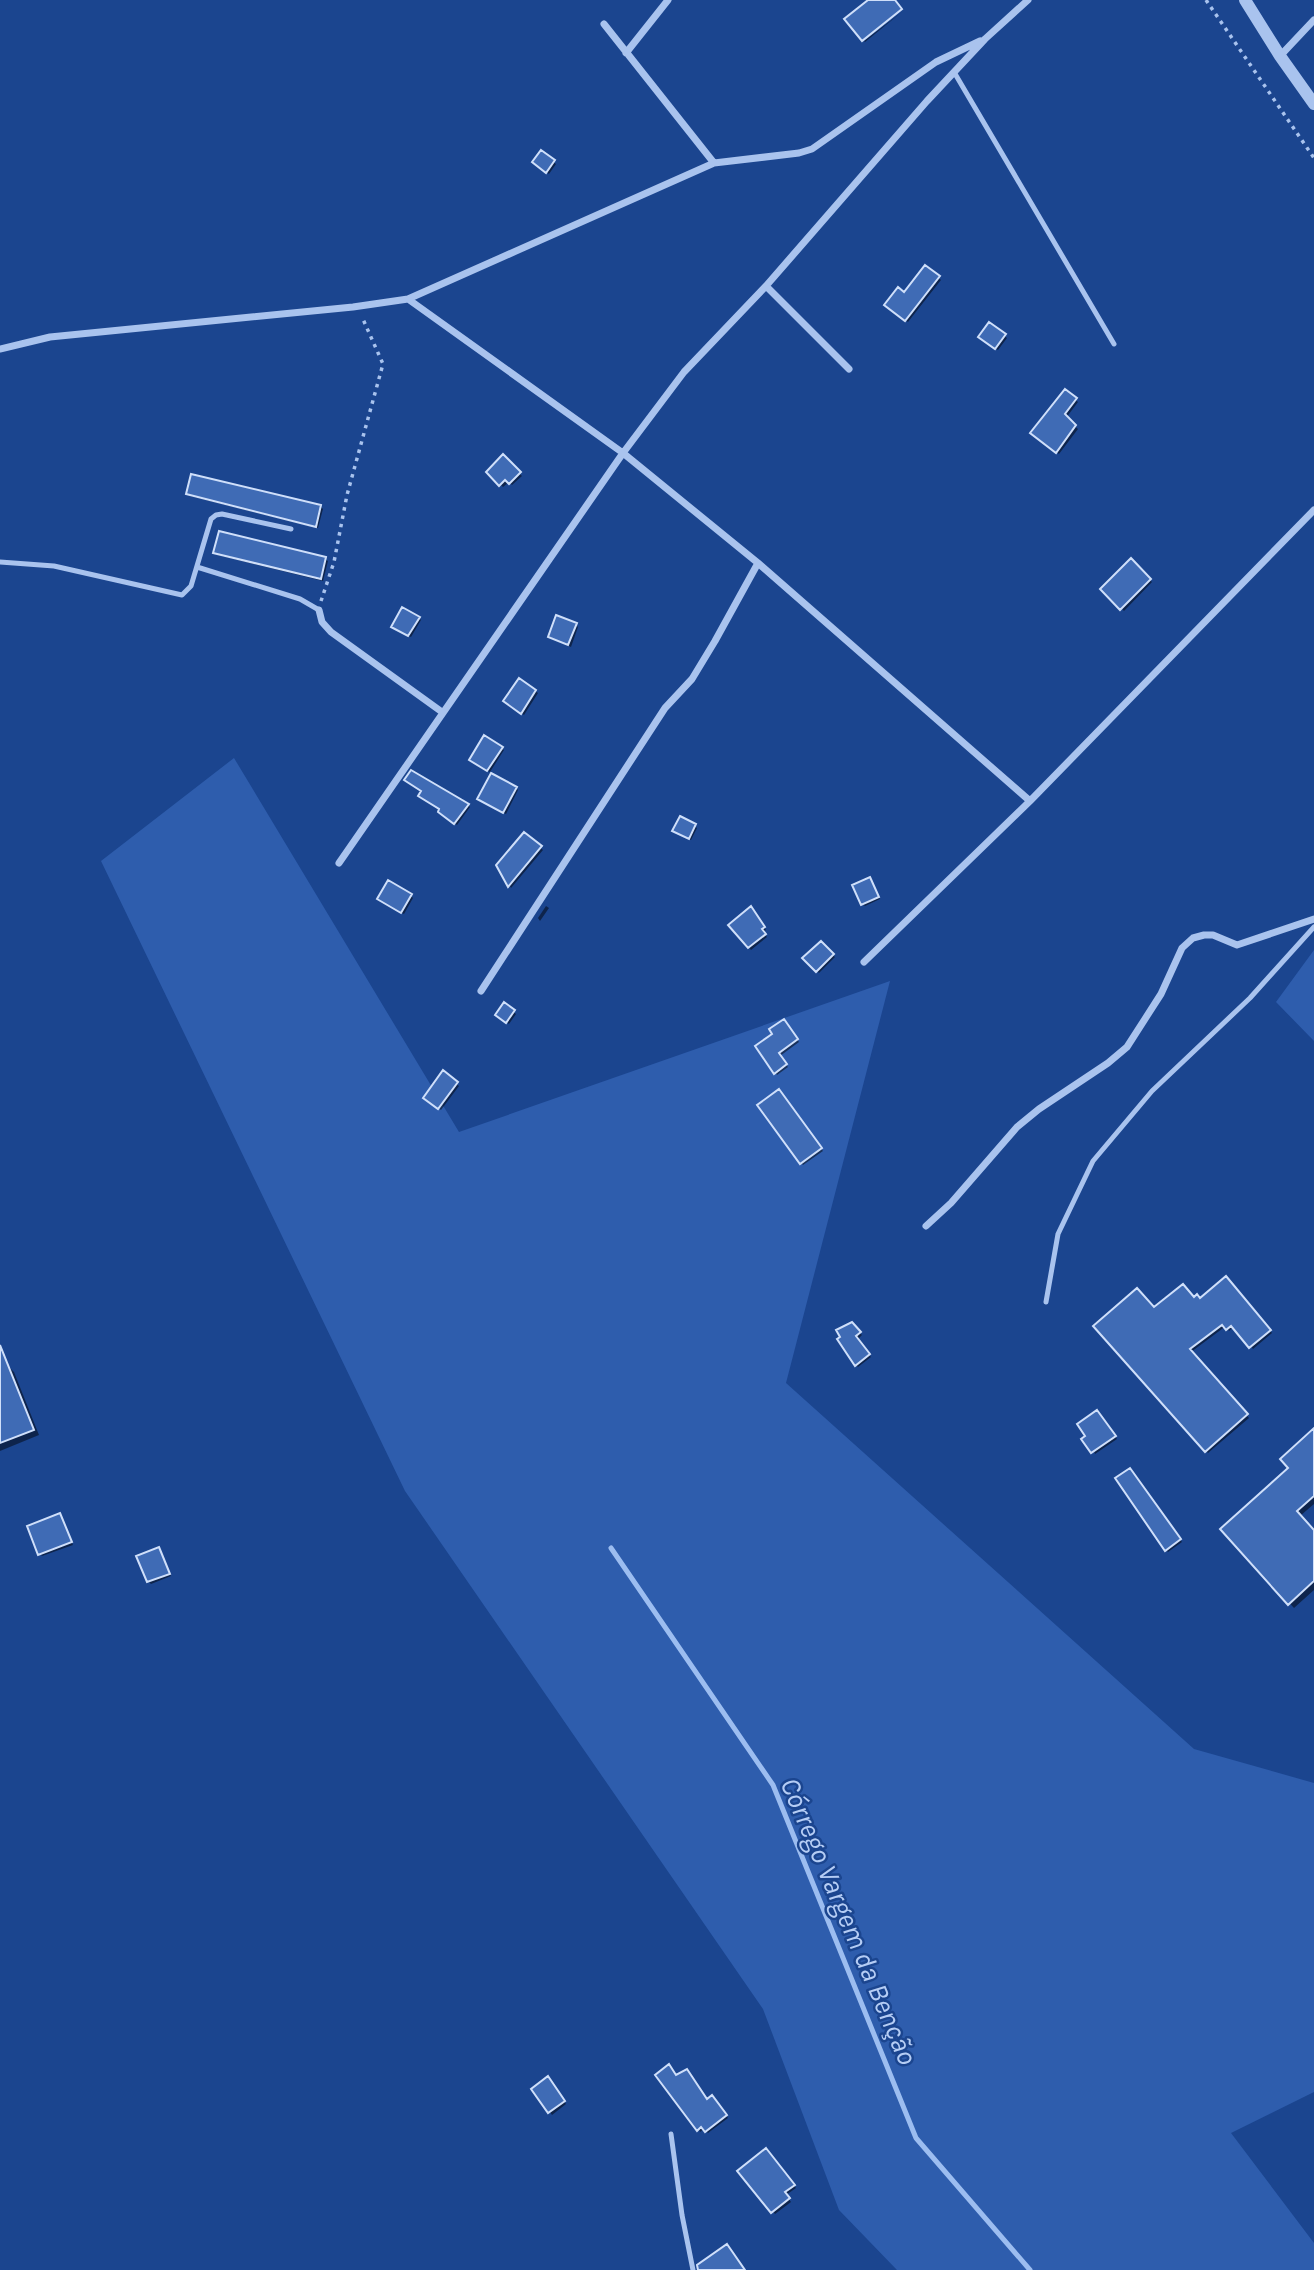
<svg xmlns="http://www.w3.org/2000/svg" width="1314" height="2270" font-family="Karla,sans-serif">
	<rect width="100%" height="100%" fill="#1b458f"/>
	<path fill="#2e5dad" d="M234 758 459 1132 890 981 786 1383 1194 1749 1314 1783V2092L1231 2133 1314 2243V2270H897L839 2210 763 2009 405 1491 101 861Z
		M1314 950V1041L1276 1002Z"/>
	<path fill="#0007" d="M902 12 865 42 864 41Z
		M541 153 556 164 549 174 534 162Z
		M925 267 941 280 908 322 888 307 904 294Z
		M1004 335 1007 338 998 350 983 340Z
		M1065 391 1078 402 1066 418 1078 429 1059 454 1035 435Z
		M503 457 522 476 512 485 509 482 503 487 488 472Z
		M188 494 321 507 323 509 318 528 190 496Z
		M215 553 325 559 328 561 323 581 218 555Z
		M1131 561 1152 582 1124 611 1103 589Z
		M419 618 421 620 411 637 395 629Z
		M576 625 578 627 571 647 550 637Z
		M519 680 538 693 524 715 508 703Z
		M501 748 504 750 490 772 474 762Z
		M516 788 518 790 506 814 482 801Z
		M468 805 470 807 457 825 442 814 441 810Z
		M695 826 697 828 691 840 674 831Z
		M524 834 543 850 511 888 498 865Z
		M870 879 880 899 865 906 862 904Z
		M411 896 413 898 404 914 381 901Z
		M546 906 549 908 540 921 538 918Z
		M753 911 766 930 763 932 767 937 751 950 730 925Z
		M821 944 835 957 819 973 805 958Z
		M504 1004 516 1014 509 1024 500 1017Z
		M786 1024 799 1042 780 1056 788 1067 777 1075 757 1046Z
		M443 1073 459 1086 441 1110 427 1100Z
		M781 1094 823 1151 803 1165 801 1163Z
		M1226 1278 1272 1333 1253 1349 1234 1327 1229 1331 1226 1326 1191 1352 1249 1418 1208 1453 1096 1326 1194 1299 1200 1300Z
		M851 1324 862 1335 857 1340 871 1357 858 1367 856 1365Z
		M8 1366 14 1372 39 1435 0 1451V1369Z
		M1100 1415 1117 1439 1095 1454 1088 1436Z
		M1314 1430V1504L1300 1516 1314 1532V1590L1294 1608 1222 1529 1290 1468Z
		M1132 1472 1182 1542 1168 1552 1166 1550Z
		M60 1515 73 1545 42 1556 40 1554Z
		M158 1549 171 1576 151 1584 148 1581Z
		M676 2076 708 2101 714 2100 728 2118 708 2133 704 2129 700 2132Z
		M550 2081 566 2104 552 2115 534 2089Z
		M768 2153 796 2188 786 2195 791 2202 775 2214 740 2171Z"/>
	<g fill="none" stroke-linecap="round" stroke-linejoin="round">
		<path stroke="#9cbdf0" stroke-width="5" d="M611 1548 773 1785 916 2138 1030 2270"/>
	</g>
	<path fill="#3f6bb5" stroke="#cfdffa" stroke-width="2" d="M868 0H895L902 9 862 41 844 19Z
		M541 150 555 160 546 173 532 162Z
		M925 265 940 276 905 321 884 305 898 287 904 292Z
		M989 322 1006 334 995 349 978 337Z
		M1065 389 1077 398 1065 414 1076 425 1056 453 1030 433Z
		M503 454 521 472 509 484 505 480 499 486 486 472Z
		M191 474 321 505 316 527 186 494Z
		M219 531 326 557 321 579 213 553Z
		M1131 558 1151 579 1120 610 1100 589Z
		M402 607 420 617 408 636 391 627Z
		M556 615 577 623 568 645 548 637Z
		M519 678 536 690 521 714 503 701Z
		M484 735 503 747 487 771 469 760Z
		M411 770 469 804 454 824 438 812 439 809 418 796 421 791 404 780Z
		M491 773 517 787 503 813 477 799Z
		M680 816 696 824 689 839 672 831Z
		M524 832 542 846 508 887 496 865Z
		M870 877 879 897 861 905 852 885Z
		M388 880 412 894 401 913 377 899Z
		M751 906 765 927 762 929 766 934 748 948 728 925Z
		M821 941 834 954 816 972 802 958Z
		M504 1002 515 1010 506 1023 495 1015Z
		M784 1019 798 1039 779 1053 787 1064 774 1074 755 1046 772 1034 769 1029Z
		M443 1070 458 1082 438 1109 423 1098Z
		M779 1089 822 1148 800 1164 757 1105Z
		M1226 1276 1271 1330 1249 1348 1231 1326 1226 1330 1222 1325 1190 1349 1248 1414 1205 1452 1093 1326 1137 1288 1154 1307 1183 1284 1194 1297 1197 1294 1200 1298Z
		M852 1322 861 1332 856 1336 870 1354 855 1366 837 1339 840 1337 836 1330Z
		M0 1345 34 1430 0 1443Z
		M1097 1410 1116 1436 1091 1453 1081 1439 1085 1436 1077 1424Z
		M1314 1428V1496L1297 1511 1314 1530V1581L1288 1605 1220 1529 1288 1468 1280 1459Z
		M1130 1468 1181 1539 1165 1551 1115 1478Z
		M60 1513 72 1542 38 1555 27 1526Z
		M159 1547 170 1574 147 1582 136 1556Z
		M669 2064 676 2075 687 2069 707 2099 712 2095 727 2115 705 2132 701 2127 697 2131 655 2075Z
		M548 2076 565 2101 548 2113 531 2089Z
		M766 2148 795 2185 785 2192 790 2198 771 2213 737 2171Z
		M727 2244 745 2270H698L697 2265Z"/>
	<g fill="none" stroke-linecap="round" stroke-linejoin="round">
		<path stroke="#a9c3ee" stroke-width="3.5" stroke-dasharray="3.5 5" stroke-linecap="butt" d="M1206 0 1314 158
			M321 601 334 562 347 495 383 364 362 317"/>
		<path stroke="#a9c3ee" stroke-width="5" d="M954 72 1114 344
			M0 562 54 566 182 595 191 586 211 519 216 515 222 514 291 529
			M197 567 300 599 319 610
			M1046 1302 1058 1234 1093 1161 1152 1091 1250 998 1314 927
			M671 2134 682 2215 693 2270"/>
		<path stroke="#a9c3ee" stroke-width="7" d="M604 24 714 163
			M626 53 668 0
			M1280 56 1314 20
			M766 286 849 369
			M408 299 623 453 758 563 1030 801
			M0 349 50 337 353 307 408 299 714 163 799 153 812 149 936 62 980 41
			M319 610 322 622 331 632 442 712
			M339 863 623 453 684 372 766 286 927 101 985 39 1028 0
			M864 962 1030 801 1314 510
			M481 991 665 708 692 679 715 641 758 563
			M926 1226 951 1203 1017 1127 1039 1109 1108 1063 1127 1047 1161 994 1182 948 1193 938 1204 935H1213L1237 945 1314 919"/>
		<path stroke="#a9c3ee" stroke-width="12" d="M1245 0 1280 56 1314 104"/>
	</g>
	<g text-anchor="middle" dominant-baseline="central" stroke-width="5" stroke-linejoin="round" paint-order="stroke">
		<g font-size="28" font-style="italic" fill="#b5cdf5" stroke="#1b458f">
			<text transform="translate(849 1921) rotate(67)">Córrego Vargem da Benção</text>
		</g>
	</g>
</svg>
